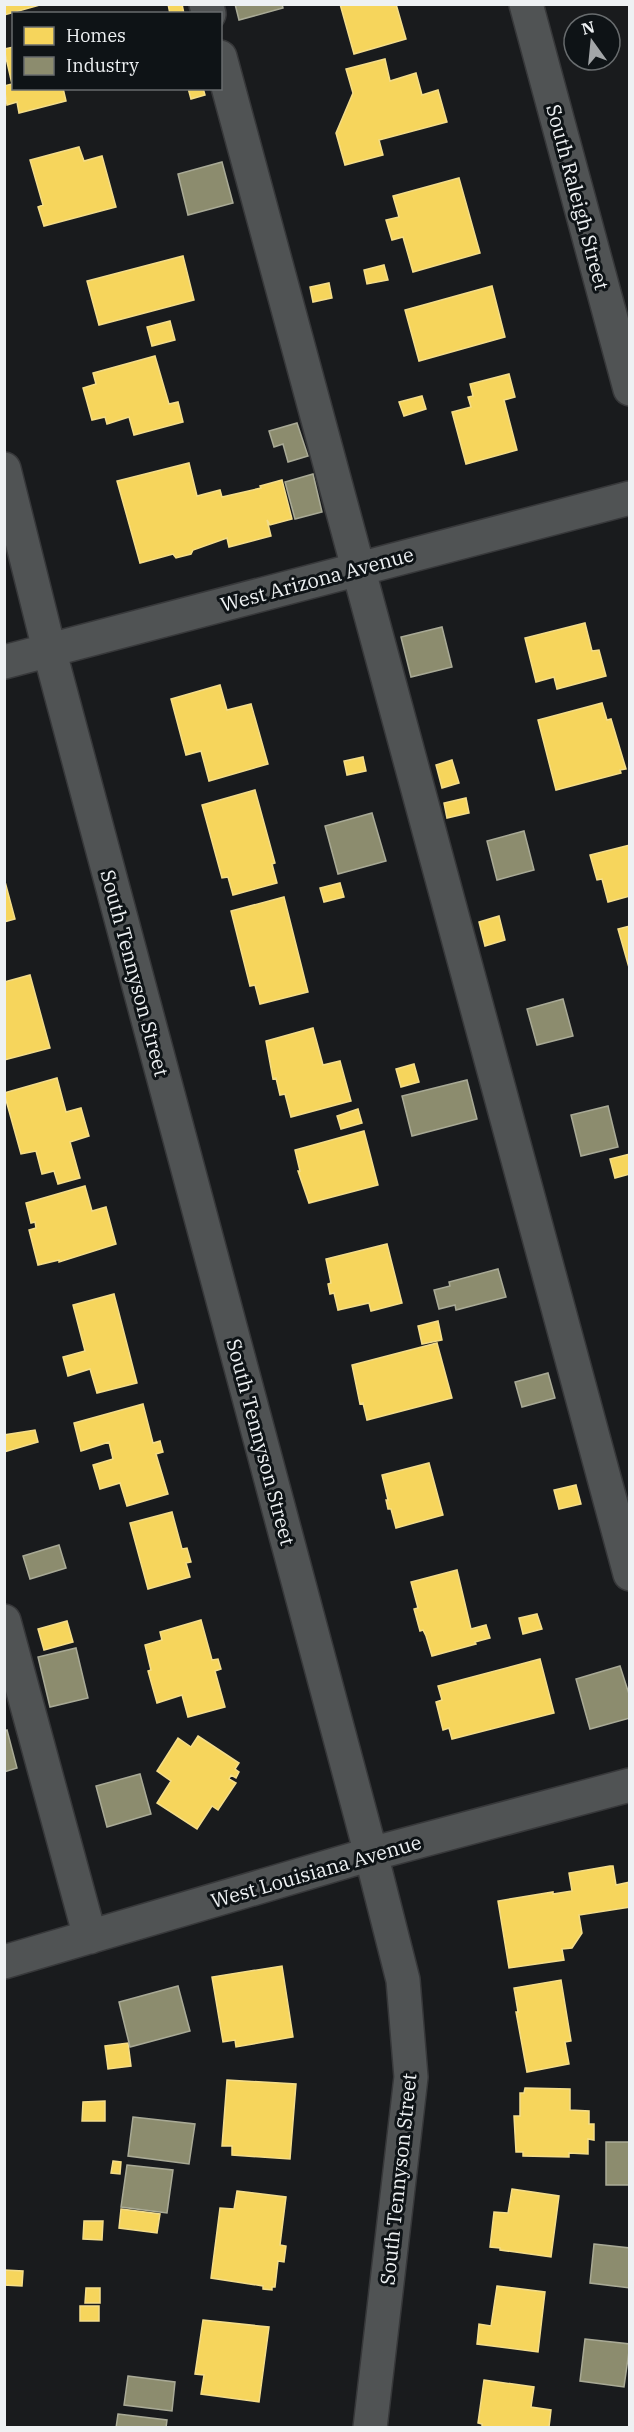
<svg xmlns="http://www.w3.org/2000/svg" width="634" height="2432" font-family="'IBM Plex Serif',serif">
	<rect width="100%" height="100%" fill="#191b1d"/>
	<path fill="#f6d55c" stroke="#f4dd89" stroke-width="1.5" d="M4 4H40V5L4 15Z
		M168 4H182L184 14H170Z
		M340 4H396L406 39 354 54Z
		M14 47V88H63L66 101 19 113 17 102 7 105 4 86 12 84 4 49Z
		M385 59 390 81 416 73 422 95 438 90 447 122 379 140 383 155 345 165 336 133 353 93 346 69Z
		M188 88H203L205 95 191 99Z
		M79 147 84 161 102 156 116 207 44 226 38 207 43 205 30 160Z
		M459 178 480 253 413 272 403 237 392 240 386 220 399 217 393 196Z
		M183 256 194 300 99 325 87 281Z
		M384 265 388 280 367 284 364 270Z
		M329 283 332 298 313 302 310 287Z
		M492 286 505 337 419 361 405 310Z
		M170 321 175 340 152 346 147 327Z
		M155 356 169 404 178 402 183 422 134 435 129 417 107 424 105 417 92 420 83 388 96 384 93 373Z
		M509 374 515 397 504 400 517 450 466 464 452 412 471 407 468 397 473 396 470 384Z
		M422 396 426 409 404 416 399 402Z
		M189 463 197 496 220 490 222 497 261 488 260 486 282 480 292 519 270 525 267 520 271 536 229 547 227 538 193 550 191 554 176 558 173 554 140 563 117 481Z
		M585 623 592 651 599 650 606 676 557 689 554 677 536 682 525 638Z
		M220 685 227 710 251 704 268 764 209 781 201 751 186 755 171 699Z
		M602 703 607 720 611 719 626 769 620 770 621 773 556 790 538 720Z
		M363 757 366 771 347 775 344 761Z
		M452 760 459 783 442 788 436 765Z
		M255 790 275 863 272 864 277 883 233 895 228 877 222 878 202 805Z
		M466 798 469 813 447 818 444 803Z
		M630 845V896L608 902 602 879 597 880 590 855Z
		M4 878 15 919 4 922Z
		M340 883 344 897 324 902 320 888Z
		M284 897 308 992 260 1004 255 985 250 986 231 911Z
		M499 916 505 940 485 946 479 922Z
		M630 926V971L618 929Z
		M30 975 50 1048 4 1060V982Z
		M313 1028 323 1065 340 1061 351 1101 291 1117 285 1094 280 1095 276 1078 273 1079 266 1041Z
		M414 1064 419 1082 401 1087 396 1069Z
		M57 1078 66 1112 81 1108 89 1136 70 1142 80 1178 58 1184 54 1171 42 1174 36 1151 21 1154 4 1093Z
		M358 1109 362 1123 341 1129 337 1116Z
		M364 1131 378 1185 309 1203 298 1171H300L295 1150Z
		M630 1154V1174L615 1178 610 1159Z
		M85 1186 92 1211 106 1207 116 1244 59 1262V1260L38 1265 29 1230 36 1228 35 1222 31 1223 26 1203Z
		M387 1244 402 1303 371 1311 369 1303 338 1310 334 1293 330 1294 328 1284 331 1283 326 1259Z
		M114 1294 137 1383 97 1393 90 1369 68 1376 63 1357 85 1351 73 1305Z
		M438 1321 442 1340 422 1344 418 1326Z
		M437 1343 452 1398 367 1420 363 1403 360 1404 352 1365Z
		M143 1404 153 1443 160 1441 163 1452 156 1454 168 1494 127 1506 120 1483 100 1489 93 1465 113 1459 109 1442 81 1451 74 1423Z
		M35 1430 38 1442 4 1452V1435Z
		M429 1463 443 1515 396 1528 391 1509H388L386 1500H388L382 1475Z
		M576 1485 581 1504 559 1509 554 1490Z
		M172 1512 182 1549 187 1548 191 1562 186 1563 190 1577 148 1589 130 1523Z
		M457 1570 471 1629 486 1625 490 1638 475 1642 476 1644 432 1656 426 1636 423 1630 420 1631 414 1609 418 1608 411 1582Z
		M537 1614 542 1629 523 1634 519 1618Z
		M201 1620 212 1660 218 1659 221 1669 215 1671 225 1707 188 1717 182 1695 157 1703 148 1671 151 1670 145 1645 162 1640 160 1632Z
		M67 1621 73 1642 44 1650 38 1629Z
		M540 1659 554 1713 452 1739 449 1728 443 1730 436 1702 442 1700 438 1686Z
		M198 1736 239 1763 235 1769 239 1772 236 1778 231 1775 229 1779 236 1783 218 1810 212 1806 197 1829 157 1803 171 1781 157 1771 178 1738 191 1747Z
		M610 1866H613L616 1885 630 1882V1907L579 1915 582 1933 572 1948 562 1949 564 1960 509 1968 498 1901 553 1892V1894L572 1891 569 1873Z
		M282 1966 293 2037 236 2047 235 2040 223 2042 212 1977Z
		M561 1980 571 2041 565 2042 569 2064 527 2072 516 2012H518L514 1988Z
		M128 2043 131 2066 108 2069 105 2046Z
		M227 2080 296 2084 290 2159 232 2155V2146H222Z
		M525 2088 570 2089V2110L589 2111V2124H594V2140L588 2139V2154L569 2153V2157L523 2156V2152H516L514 2116H520V2093H524Z
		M105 2101V2121H82L83 2102Z
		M113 2161 121 2162 120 2174 111 2173Z
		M512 2189 559 2196 551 2257 500 2250V2248L490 2247 494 2212 508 2213Z
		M237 2191 286 2197 280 2245 286 2246 284 2262 278 2261 275 2287H272V2290L263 2289V2286L211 2278 220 2208 234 2209Z
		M121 2209 160 2214 157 2233 119 2228Z
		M84 2221H103L102 2240 83 2239Z
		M4 2270 23 2271 22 2286 4 2285Z
		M497 2286 545 2292 538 2352 477 2344 479 2324 491 2326Z
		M86 2288H100V2303H85Z
		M80 2306H99V2321H80Z
		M203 2320 269 2327 259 2402 201 2394 204 2375 195 2374Z
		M484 2380 534 2387 531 2407 551 2410 549 2427 555 2428H482V2424L478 2423Z"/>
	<path fill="#8c8c6e" stroke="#a9aa96" stroke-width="1.5" d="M235 4H282L283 8 239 20Z
		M222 162 233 203 188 215 178 174Z
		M297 423 308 456 288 462 283 444 274 447 269 431Z
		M313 474 322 512 295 519 285 482Z
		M442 627 452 667 411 677 401 637Z
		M372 813 386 861 338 874 325 826Z
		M524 831 534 870 497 880 487 841Z
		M563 999 573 1036 537 1045 527 1009Z
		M467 1080 477 1119 412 1136 402 1096Z
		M608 1106 618 1147 581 1156 571 1115Z
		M498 1269 506 1297 456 1310 455 1305 439 1309 434 1290 450 1286 449 1282Z
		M548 1373 555 1398 522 1407 515 1382Z
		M59 1545 66 1568 30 1579 23 1556Z
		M76 1648 88 1698 50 1707 38 1657Z
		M620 1666 630 1697V1718L590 1729 576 1679Z
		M7 1730 17 1768 4 1772V1731Z
		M140 1774 151 1814 107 1827 96 1786Z
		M178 1986 190 2031 130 2047 119 2002Z
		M133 2117 195 2124 189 2164 128 2156Z
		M606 2142H630V2185H606Z
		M127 2165 173 2170 167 2213 121 2207Z
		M594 2244 630 2248V2288L590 2283Z
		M585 2339 630 2344 624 2387 580 2381Z
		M128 2376 175 2382 172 2411 124 2405Z
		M118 2414 167 2420 166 2428H116Z"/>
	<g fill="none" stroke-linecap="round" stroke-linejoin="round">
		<defs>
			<path id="minor" d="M206 4 209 14
				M526 4 630 389
				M220 57 630 1574
				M4 469 49 649 371 1854 403 1980 411 2077 370 2428
				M4 662 630 498
				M4 1621 90 1937
				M4 1962 371 1854 630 1785"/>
		</defs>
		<use href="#minor" stroke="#37383a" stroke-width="36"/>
		<use href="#minor" stroke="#505354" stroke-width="33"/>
	</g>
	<g text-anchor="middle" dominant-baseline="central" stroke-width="6" stroke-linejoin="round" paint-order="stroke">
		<g font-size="20" fill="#eef1f3" stroke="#0e1316">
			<text transform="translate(578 197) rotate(75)">South Raleigh Street</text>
			<text transform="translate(317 579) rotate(-15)">West Arizona Avenue</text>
			<text transform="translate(135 973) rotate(75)">South Tennyson Street</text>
			<text transform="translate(261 1442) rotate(75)">South Tennyson Street</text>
			<text transform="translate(316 1871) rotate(-16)">West Louisiana Avenue</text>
			<text transform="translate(398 2179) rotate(-84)">South Tennyson Street</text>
		</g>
	</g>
	<rect width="634" height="2432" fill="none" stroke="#eef1f3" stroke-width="12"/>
	<rect x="12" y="12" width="210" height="78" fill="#0e1316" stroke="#686c6e" stroke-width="1.5"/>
	<rect x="24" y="27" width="30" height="18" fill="#f6d55c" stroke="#686c6e" stroke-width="1.5"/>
	<text x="66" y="42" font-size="18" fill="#eef1f3">Homes</text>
	<rect x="24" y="57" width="30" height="18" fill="#8c8c6e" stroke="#686c6e" stroke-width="1.5"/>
	<text x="66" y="72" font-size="18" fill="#eef1f3">Industry</text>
	<g transform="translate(592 42) rotate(345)"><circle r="28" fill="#0e1316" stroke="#686c6e" stroke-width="1.5"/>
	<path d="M0-4.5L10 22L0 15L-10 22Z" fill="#a3a6a8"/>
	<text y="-9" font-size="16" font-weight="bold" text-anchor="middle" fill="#eef1f3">N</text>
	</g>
</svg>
